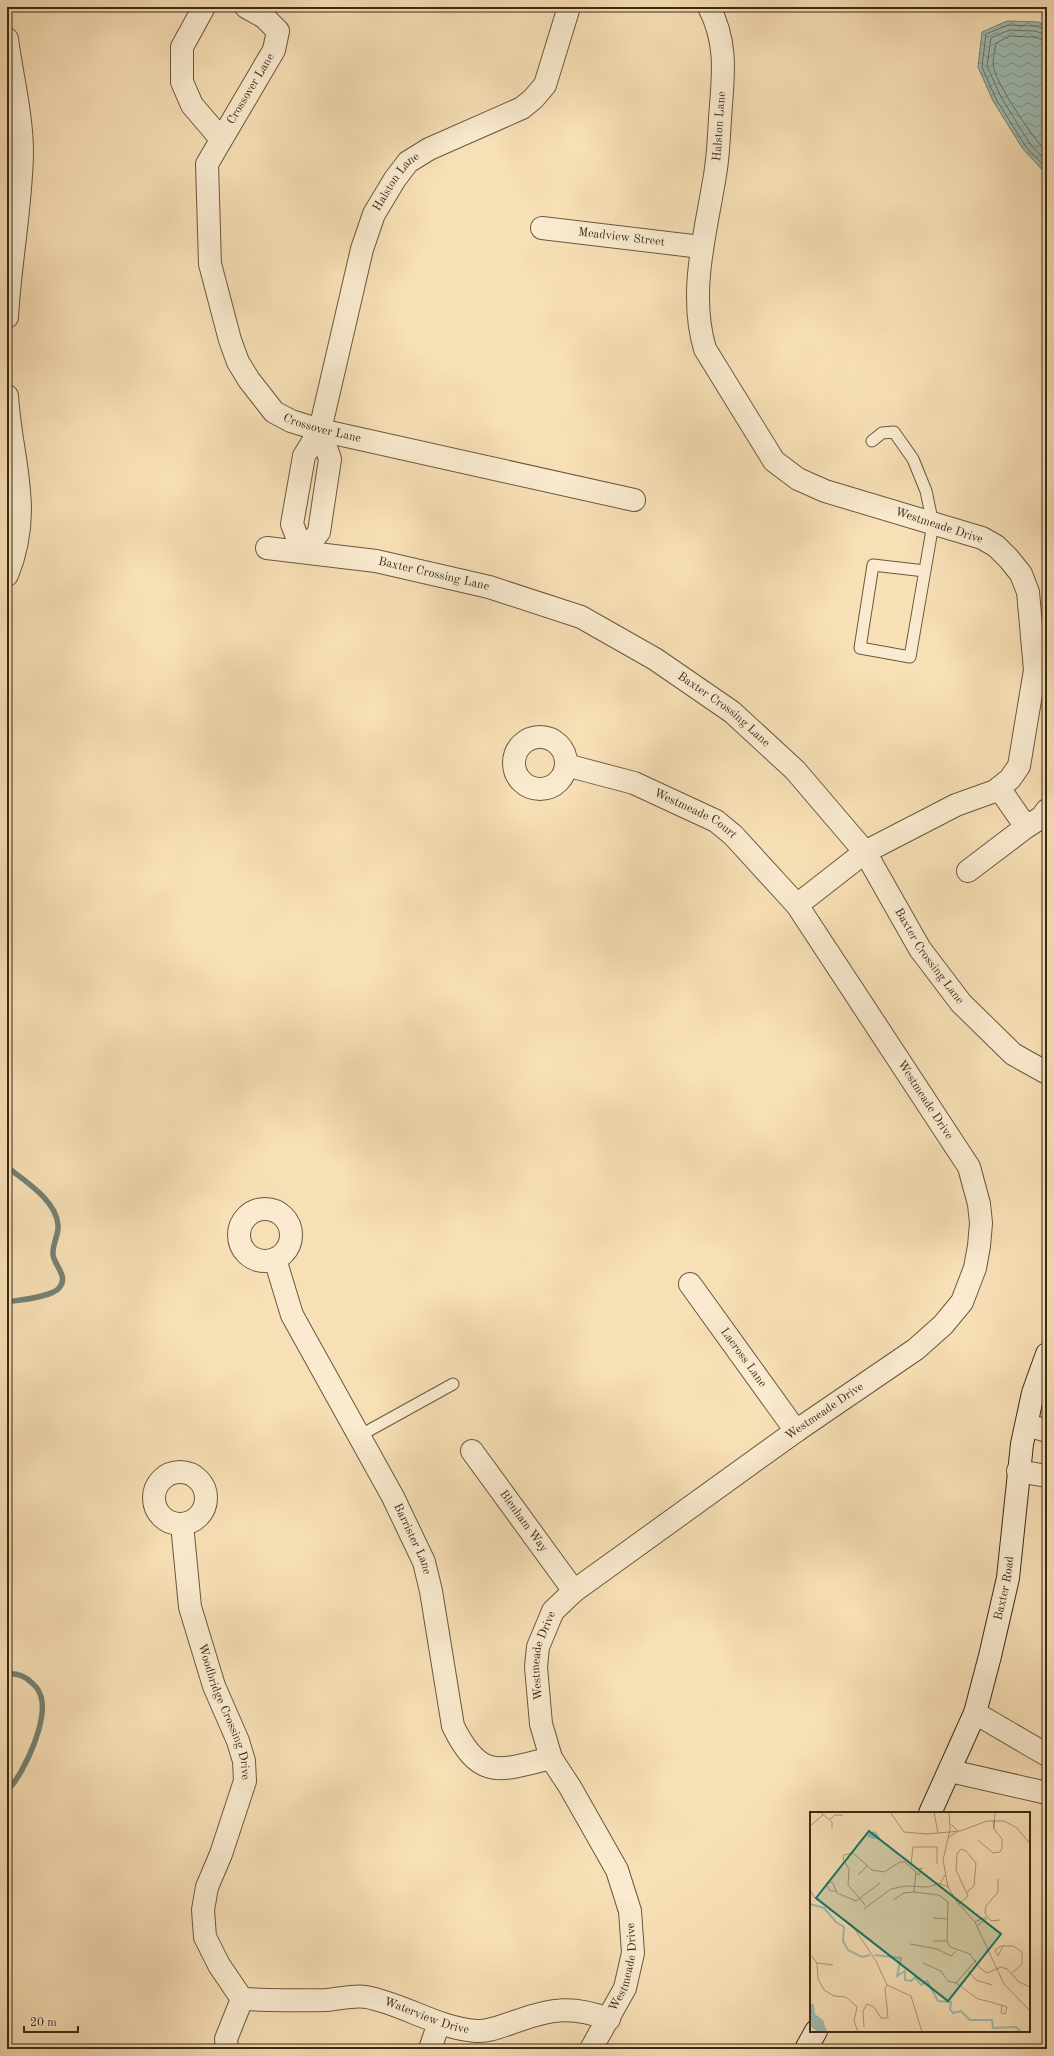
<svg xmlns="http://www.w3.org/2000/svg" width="1054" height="2056" font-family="'Old Standard TT',serif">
	<defs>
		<pattern id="water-waves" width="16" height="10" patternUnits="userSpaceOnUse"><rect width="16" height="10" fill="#9ebcb3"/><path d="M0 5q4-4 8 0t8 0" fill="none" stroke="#829991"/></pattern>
	</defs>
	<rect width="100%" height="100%" fill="#f8e0b6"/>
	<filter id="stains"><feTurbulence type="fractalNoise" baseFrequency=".005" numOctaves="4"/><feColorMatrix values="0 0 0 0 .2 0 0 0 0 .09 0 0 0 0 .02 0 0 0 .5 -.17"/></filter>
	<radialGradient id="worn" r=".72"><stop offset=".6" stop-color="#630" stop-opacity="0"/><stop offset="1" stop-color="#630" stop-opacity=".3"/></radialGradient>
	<path fill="url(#water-waves)" stroke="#768274" d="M1007 21 1038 22 1047 26V175L1023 149 993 101 978 67 982 32Z"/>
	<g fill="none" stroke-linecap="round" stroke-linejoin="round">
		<path stroke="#6c7364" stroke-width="1" d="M1047 30 1037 26 1008 25 986 34 982 67 996 99 1026 147 1047 169
			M1047 35 1035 31 1009 30 991 38 987 66 1001 97 1030 144 1047 162
			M1047 41 1034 37 1010 36 996 43C995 49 993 57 993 64 994 82 1034 139 1047 153"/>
		<path stroke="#768274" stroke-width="5.5" d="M7 1167C25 1181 56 1200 58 1225 59 1235 52 1244 53 1255 55 1267 69 1276 59 1288 52 1297 19 1300 7 1302
			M7 1674C17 1673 25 1676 32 1683 34 1685 37 1687 38 1690 53 1713 24 1774 7 1791"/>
		<defs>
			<path id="service" d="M872 441 882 433 894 432 913 459 926 491 933 524 910 657 860 648 873 565 925 571
				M359 1436 453 1384"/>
			<g id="minor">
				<path d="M204 7 182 47V82L192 105 221 139"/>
				<path id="s1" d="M246 7 264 17 278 31 274 50 207 164 210 264 230 340 238 362 249 380 274 412 291 421 320 430 634 500"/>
				<path d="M7 39C12 77 22 115 22 153 21 208 10 262 7 317"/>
				<path id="s2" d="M542 228 701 247"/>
				<path d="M7 396C11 461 34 510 7 575"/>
				<path id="s3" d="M320 430 330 459 319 532 303 552 292 524 304 456 320 430 362 249 374 214 395 179 408 162 429 149 522 108 533 99 545 85 569 7"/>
				<path id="s4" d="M267 548 376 561 489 587 581 617 655 659 732 712 795 770 865 852 920 949 961 1003 1013 1054 1047 1073"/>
				<circle cx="540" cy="763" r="26"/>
				<path id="s5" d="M566 765 634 783 716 821 733 835 797 905"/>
				<path d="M999 788 1026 827 1042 817 1047 810"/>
				<path d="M968 871 1026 827"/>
				<circle cx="265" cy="1235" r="26"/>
				<path id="s6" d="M275 1259 292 1315 393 1497 424 1562 431 1591 453 1726C480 1781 499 1771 551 1758"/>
				<path id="s7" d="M690 1284 796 1431"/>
				<path d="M1027 1425 1047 1431"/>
				<path id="s8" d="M472 1451 574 1591"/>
				<path d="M1018 1471 1047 1476"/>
				<circle cx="180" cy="1498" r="26"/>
				<path id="s9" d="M182 1524 190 1607 214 1686 238 1741 244 1761 245 1781 221 1854 207 1887 203 1910 205 1937 219 1965 242 1999 226 2039 227 2049"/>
				<path d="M975 1713 1047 1755"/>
				<path d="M950 1771 1047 1793"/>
				<path id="s10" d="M242 1999C270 2000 299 2001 327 2000 339 1999 354 1995 366 1997 404 2004 437 2028 476 2031 490 2032 504 2025 517 2021 553 2008 573 2006 609 2019"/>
				<path d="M430 2049 439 2023"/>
				<path id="s11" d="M591 2049 625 1988 633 1953 630 1911 617 1870 570 1787 551 1758 541 1724 536 1667 538 1647 553 1611 574 1591 796 1431 916 1349 943 1325 962 1302 975 1268 979 1246 981 1223 979 1204 969 1167 797 905 865 852 956 805 995 791 1010 779 1019 766 1035 670 1028 592 1021 574 1009 559 996 546 982 538 825 491 798 479 774 461 705 349C688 292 706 232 715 175 719 152 719 128 721 105 724 69 726 40 709 7"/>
			</g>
			<g id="secondary">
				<path id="s12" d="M930 1813 975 1713 990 1656 1008 1578 1022 1444 1033 1393 1047 1354"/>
				<path d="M806 2049 816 2031"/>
			</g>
		</defs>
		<use href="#service" stroke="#6a583e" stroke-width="13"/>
		<use href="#minor" stroke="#6a583e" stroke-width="24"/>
		<use href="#secondary" stroke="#3a2a16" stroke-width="24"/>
		<use href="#service" stroke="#faebd0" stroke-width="11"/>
		<use href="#minor" stroke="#faebd0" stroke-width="22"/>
		<use href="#secondary" stroke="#faebd0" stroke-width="22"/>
	</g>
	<g text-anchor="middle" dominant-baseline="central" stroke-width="3" stroke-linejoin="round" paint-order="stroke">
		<g font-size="12" fill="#3a2a16" stroke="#faebd0">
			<text transform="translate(251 89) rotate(-59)">Crossover Lane</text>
			<text stroke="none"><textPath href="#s11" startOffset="2533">Halston Lane</textPath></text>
			<text stroke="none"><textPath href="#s3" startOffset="522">Halston Lane</textPath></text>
			<text stroke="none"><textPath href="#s2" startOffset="80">Meadview Street</textPath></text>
			<text stroke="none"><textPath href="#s1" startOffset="507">Crossover Lane</textPath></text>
			<text transform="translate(939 526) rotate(18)">Westmeade Drive</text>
			<text stroke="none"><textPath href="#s4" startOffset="169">Baxter Crossing Lane</textPath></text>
			<text stroke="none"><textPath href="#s4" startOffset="493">Baxter Crossing Lane</textPath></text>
			<text stroke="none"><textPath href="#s5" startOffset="139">Westmeade Court</textPath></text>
			<text stroke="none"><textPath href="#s4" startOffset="817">Baxter Crossing Lane</textPath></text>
			<text transform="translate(925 1100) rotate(57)">Westmeade Drive</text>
			<text stroke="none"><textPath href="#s7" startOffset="91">Lacross Lane</textPath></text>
			<text stroke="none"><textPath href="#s11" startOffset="810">Westmeade Drive</textPath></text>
			<text stroke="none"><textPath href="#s8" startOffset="87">Blenham Way</textPath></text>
			<text stroke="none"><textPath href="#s6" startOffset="313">Barrister Lane</textPath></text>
			<text stroke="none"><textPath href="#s12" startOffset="238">Baxter Road</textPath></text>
			<text stroke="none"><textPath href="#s11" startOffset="426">Westmeade Drive</textPath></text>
			<text stroke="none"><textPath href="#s9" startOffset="194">Woodbridge Crossing Drive</textPath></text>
			<text stroke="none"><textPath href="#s11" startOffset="90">Westmeade Drive</textPath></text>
			<text stroke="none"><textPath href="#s10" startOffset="188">Waterview Drive</textPath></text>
		</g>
	</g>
	<g transform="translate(810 1812)">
		<rect width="220" height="220" fill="#f8e0b6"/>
		<path d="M65 19 69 24 70 28 57 25 59 21ZM0 190 4 193 5 202 13 208 17 220H8L0 214Z" fill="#9ebcb3"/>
		<path fill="none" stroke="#9ebcb3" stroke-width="2" d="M0 92 14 96 26 110 34 115 33 129 38 138 52 145 60 143M65 143 91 146 87 164 95 159V168L101 169 105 165 111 173 117 169 128 189 141 190 140 197 143 201 151 199 160 208H182L183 216 206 215 211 220"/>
		<path fill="none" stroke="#ac9776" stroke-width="1" d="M10 0 22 10V16M80 0 94 20 117 22 150 19 177 9H194L207 16 220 32M124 0 128 21M139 0 140 18 133 48 138 75 147 90 165 110 194 172 220 199M20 7 25 3H33M183 8 184 17 185 0M0 14 13 3M138 26 148 19 141 12M168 28 183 41 190 40 192 36V27L184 17M101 53 103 35H127V52M106 62H110V56L113 57M48 63 57 54M135 63 130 72 139 75M188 67V80L176 94 175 101 181 109 190 108M0 78 4 85 42 113 66 149 77 173 101 184 112 220M26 79H20L16 72 22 70 23 71 27 81 46 89 70 71M83 88 94 81 104 80M149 92 158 84 146 58 147 42 151 37 156 39 166 51 164 74 157 80M56 94 38 73 39 57 33 47 34 43 43 41 62 58 74 60 90 50H95L106 60 104 80 129 83 138 90 137 129 140 135 160 142 170 156 177 161 191 155 197 157 209 170 220 175M54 97 81 77 95 74 118 75 131 71M123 106 138 107M165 110 176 105M167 114 177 106M123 129H137M100 132 127 137 141 144 146 139M191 134H193L188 144 185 138ZM193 134H203L212 140V152L202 161M0 142 7 151 8 167 14 178 24 184 36 185 47 195 44 209 48 220M7 151 23 153M113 151 131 159 138 169 146 171 168 187 181 190 197 195 195 202 191 201 192 193M158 159 166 168 182 173M146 171 166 148M54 215 53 199 57 192 64 195 71 206H78L75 176 77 173"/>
		<path fill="#0f766e" fill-opacity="0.15" stroke="#0f766e" stroke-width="2" d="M59 19 191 122 138 189 6 86Z"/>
		<rect width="220" height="220" fill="none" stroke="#3a2a16" stroke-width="2"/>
	</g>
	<rect width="1054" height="2056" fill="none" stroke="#f8e0b6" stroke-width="24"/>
	<rect x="8" y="8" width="1038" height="2040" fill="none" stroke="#3a2a16" stroke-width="2"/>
	<rect x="12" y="12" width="1030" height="2032" fill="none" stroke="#3a2a16"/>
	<path d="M24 2026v6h54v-6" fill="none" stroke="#3a2a16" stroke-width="2"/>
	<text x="30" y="2026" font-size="12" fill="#3a2a16" stroke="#faebd0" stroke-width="3" paint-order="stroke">20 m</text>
	<rect width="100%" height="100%" filter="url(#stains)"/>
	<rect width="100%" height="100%" fill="url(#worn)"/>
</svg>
